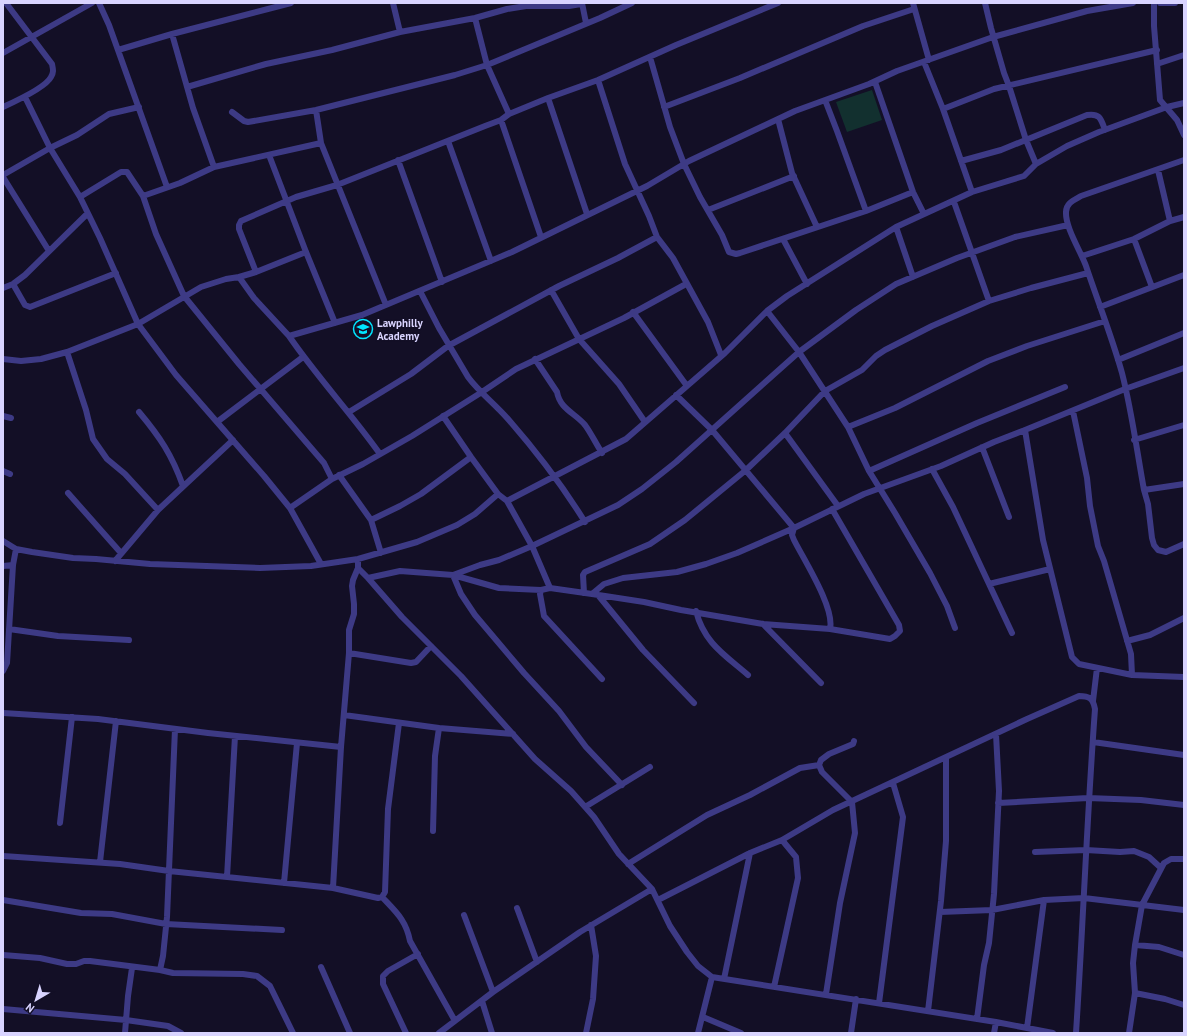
<svg xmlns="http://www.w3.org/2000/svg" width="1187" height="1036" font-family="'PT Sans',sans-serif">
	<rect width="100%" height="100%" fill="#130f26"/>
	<path fill="#12302f" d="M872 90 882 120 847 132 836 102Z"/>
	<g fill="none" stroke-linecap="round" stroke-linejoin="round">
		<path stroke="#3d3a85" stroke-width="6" d="M99 3 109 25 167 187
			M393 3 400 32
			M582 3 586 23
			M913 3 929 60
			M985 3 991 28 1004 73 1009 86 1026 140 1036 164
			M1154 3V26L1160 100 1177 120 1184 135
			M1160 3H1175
			M475 18 487 65 509 114
			M172 34 193 108 214 167
			M118 50 172 34 291 3
			M3 53 92 3
			M650 57 670 127 684 164 700 197 722 235 729 252 736 254 740 253 866 211 913 192
			M924 62 943 109 972 192
			M1157 64 1184 55
			M598 80 625 164 649 216 657 237 673 258 708 322 721 355
			M875 82 913 192 924 214
			M187 87 266 64 332 50 400 32 475 18 507 9 526 6H569L581 4
			M25 97 50 148 80 197 100 238 138 324 176 375 264 476 290 508 321 564
			M548 98 587 214
			M825 100 837 131 866 211
			M3 107C14 102 46 87 51 77 54 72 53 69 52 64L6 3
			M664 107 740 78 863 26 914 9
			M943 109 994 89 1157 50
			M316 110 321 143 386 305
			M232 112 244 121 248 122 316 110 455 75 487 65 600 18 632 3
			M778 119 792 173 817 227
			M501 120 541 237
			M448 141 491 261
			M269 155 306 252 335 323
			M398 160 442 282
			M1184 160 1081 196C1074 200 1066 203 1066 212 1065 227 1081 252 1086 266 1098 302 1112 337 1122 373 1132 412 1137 452 1144 490L1148 504 1152 538 1154 545 1158 550 1166 552 1184 544
			M961 161 1001 150 1087 115C1100 113 1101 119 1105 130
			M1158 170 1170 221
			M3 175 50 148 77 135 109 114 139 107
			M3 177 49 251
			M143 196 180 183 214 167 321 143
			M80 197 121 172H127L143 196 156 234 184 296 239 364 324 463 332 479
			M954 202 989 301
			M708 210 794 176
			M896 227 913 277
			M783 239 807 284
			M1134 239 1152 287
			M1082 256 1134 239 1170 221 1184 217
			M256 272 239 229V225L241 221 296 197 337 185 485 126 501 120 509 114 548 98 598 80 676 45 778 3
			M239 277 256 272 306 252
			M13 284 25 305 30 307 116 273
			M3 288 13 284 25 275 87 214
			M551 290 579 339 619 384 645 422
			M420 291 439 328 468 377C479 392 495 404 508 419 536 451 562 485 585 522
			M1100 307 1184 275
			M767 311 799 352 848 427 869 471 895 513 930 573 947 606 955 628
			M633 312 687 386
			M289 336C317 377 351 413 380 454
			M67 352 86 410 93 439 107 459 125 474 158 510
			M3 359 21 361 41 359 67 352 138 324 201 287 226 279 239 277 254 298 289 336 362 315 512 252 647 186 689 161 795 111 869 84 897 71 993 37 1087 11 1133 3
			M535 359 557 392C560 409 575 413 585 425 591 433 596 444 602 453
			M1118 360 1184 333
			M676 395 712 430 794 528 792 535 794 540C804 560 835 608 830 629
			M1073 411 1087 478 1090 506 1098 546 1104 561 1131 654 1132 675
			M139 412C160 437 172 455 183 486
			M349 412 411 374 448 346 559 286 618 258 657 237
			M3 416 11 418
			M443 416 471 457 498 494 507 501 532 546 550 588
			M217 422 303 357
			M848 427 895 408 988 361 1027 346 1105 321
			M1025 430 1043 540 1072 657 1079 664 1132 675 1184 677
			M785 433 838 506
			M1134 440 1184 425
			M982 447 1009 517
			M932 469 953 507 1012 633
			M3 471 10 474
			M869 471 977 423 1065 387
			M339 475 371 520 400 506 421 494 471 457
			M1144 490 1184 484
			M68 493 121 553
			M507 501 626 439 725 353 767 311 787 296 896 227 972 192 1024 176 1036 164 1067 146 1099 132 1167 107 1184 103
			M290 508 332 479 363 464 412 436 482 392 516 369 624 318 686 284
			M371 520 381 553
			M3 541 16 549 32 552 73 558 96 559 150 564 260 568 311 566 358 559 417 542 457 525 475 514 498 494
			M358 559V568L368 578 402 617 461 676 535 759 571 791 594 817 619 854 652 889 670 926 687 952 698 966 712 977 698 1033
			M115 561 158 510 233 440
			M3 566 13 565
			M368 578 400 571 453 575 499 588 541 590 550 588 592 594 604 584 623 578 677 572 706 564 737 553 794 528 864 494 941 466 994 442 1025 430 1125 389 1184 368
			M989 584 1050 569
			M541 590 540 594 544 616 602 679
			M584 593 583 575 585 572 650 544 685 520 746 470 785 433 825 391 862 370 876 356 885 350 932 326 989 301 1031 288 1088 273
			M592 594 644 602 681 610 763 624 830 629 890 639 895 636 900 631 899 625 832 509
			M598 595 643 650 694 703
			M696 611C704 643 725 655 748 675
			M763 624 821 683
			M9 629 58 636 129 640
			M1127 641 1150 635 1184 618
			M349 653 411 663 416 662 431 646
			M3 671 7 663 13 565 16 549
			M1093 701 1097 668
			M3 713 98 719 208 733 341 747
			M344 715 439 728 513 734
			M1093 742 1184 755
			M622 785 586 747 559 711 524 673 475 615 461 594 453 575 480 565 499 560 532 546 618 505 642 489 676 462 799 352 856 310 896 284 957 258 1015 237 1068 225
			M998 803 1088 798 1141 800 1184 805
			M585 807 650 767
			M60 823 72 717
			M433 831 435 756 439 728
			M1035 852 1086 850 1120 852 1134 851 1149 857 1161 868
			M3 856 120 864 169 871 333 888 378 898 382 897 385 892 388 809 399 723
			M100 862 116 721
			M628 864 707 815 750 795 800 768 819 765
			M227 877 235 736
			M284 883 297 743
			M333 888 341 747 349 653V630L354 614V604L352 586 353 580 358 568
			M382 897C396 912 406 920 410 941L455 1021
			M3 900 81 913 112 914 166 924 282 930
			M658 900 750 853 782 840 833 810 1027 719 1079 696C1089 696 1093 698 1095 709 1087 817 1083 925 1076 1033
			M517 908 537 962
			M940 912 992 910 1044 900 1084 898 1184 910
			M464 915 493 992
			M1135 945 1159 947 1184 955
			M3 955 40 958 67 964H76L84 961H90L160 970 163 956 167 917 175 729
			M321 967 350 1033
			M160 970 173 973 243 974 257 976 270 986 293 1033
			M712 977 996 1022 1053 1033
			M724 979 750 853
			M774 987 798 878 796 857 782 840
			M1135 993 1165 999 1184 1005
			M826 994 840 903 855 833 852 802 822 772 819 765 821 760 829 754 853 744 854 741
			M482 1001 492 1033
			M879 1003 903 817 893 783
			M3 1009 126 1020 168 1026 181 1033
			M928 1011 941 901 946 841V758
			M703 1017 741 1033
			M977 1019 984 965 989 943 994 894 999 791 996 734
			M1027 1028 1044 900
			M125 1033 128 996 132 968
			M406 1033 383 984V976L388 971 418 954
			M439 1033 493 992 580 932 652 889
			M586 1033 593 999 596 956 591 925
			M851 1033 856 999
			M994 1033 996 1022
			M1129 1033 1135 993 1133 963 1135 945 1142 905 1164 863 1171 859H1184"/>
	</g>
	<defs>
		<symbol id="school-ring" viewBox="-11 -11 22 22"><circle r="9.5" fill="#130f26" stroke="#00e5ff" stroke-width="1.5"/><path d="M0-5L7-2L0 1L-7-2ZM-4 1L0 2.5L4 1V4Q0 6-4 4Z" fill="#00e5ff"/></symbol>
	</defs>
	<g fill-rule="evenodd">
		<use href="#school-ring" x="352" y="318" width="22" height="22"/>
	</g>
	<g text-anchor="middle" dominant-baseline="central" stroke-width="3" stroke-linejoin="round" paint-order="stroke">
		<g font-size="11" font-weight="bold" fill="#d9d4ff" stroke="#130f26" text-anchor="start">
			<text x="377" y="323">Lawphilly<tspan x="377" dy="13">Academy</tspan></text>
		</g>
	</g>
	<rect width="1187" height="1036" fill="none" stroke="#d9d4ff" stroke-width="8"/>
	<g transform="translate(36 1000) rotate(218)" stroke="#130f26" stroke-width="3" paint-order="stroke">
	<path d="M0-3L7 15L0 10L-7 15Z" fill="#d9d4ff"/>
	<text y="-6" font-size="11" font-weight="bold" text-anchor="middle" fill="#d9d4ff">N</text>
	</g>
</svg>
